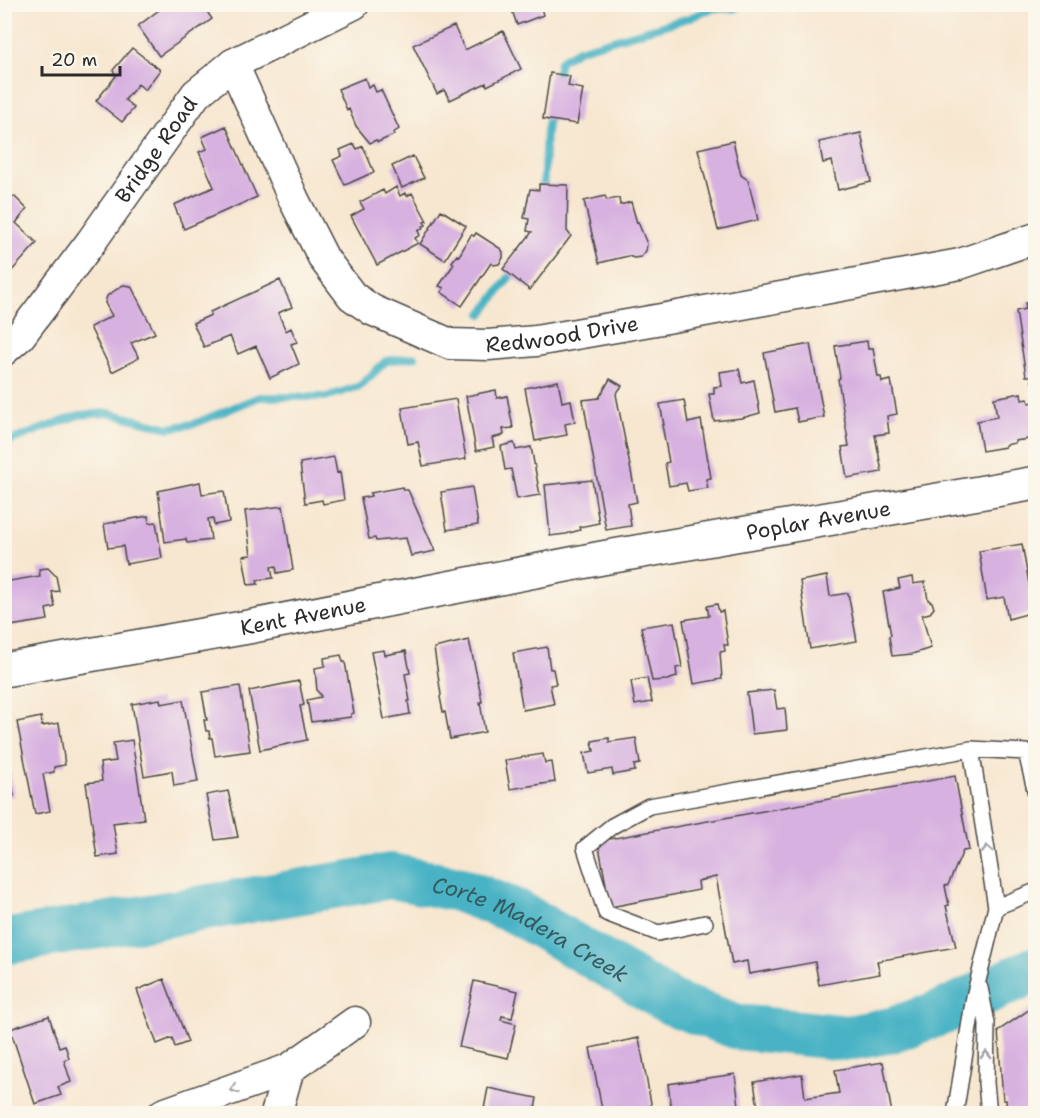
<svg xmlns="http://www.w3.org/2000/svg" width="1040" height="1118" font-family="'Shantell Sans',sans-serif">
	<rect width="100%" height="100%" fill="#fbf7ec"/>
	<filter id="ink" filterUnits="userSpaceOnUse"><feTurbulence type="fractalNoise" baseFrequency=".0167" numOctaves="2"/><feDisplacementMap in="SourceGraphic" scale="12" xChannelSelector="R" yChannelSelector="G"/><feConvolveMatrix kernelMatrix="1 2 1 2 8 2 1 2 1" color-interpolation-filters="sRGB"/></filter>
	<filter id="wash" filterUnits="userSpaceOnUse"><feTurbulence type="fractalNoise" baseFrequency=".008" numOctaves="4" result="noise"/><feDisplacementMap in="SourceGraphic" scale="24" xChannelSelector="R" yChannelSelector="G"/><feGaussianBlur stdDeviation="1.35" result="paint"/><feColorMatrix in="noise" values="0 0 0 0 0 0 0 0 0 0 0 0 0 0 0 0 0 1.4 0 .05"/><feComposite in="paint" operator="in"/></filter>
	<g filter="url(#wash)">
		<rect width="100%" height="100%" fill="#f7e7d0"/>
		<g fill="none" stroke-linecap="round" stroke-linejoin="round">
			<path stroke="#48b3c5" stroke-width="8" d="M556 82 560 61 578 50 689 18 714 8 734 9 742 4
				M543 192 546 131 550 111
				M482 314 516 268
				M4 443 79 415 109 413 169 428 194 424 259 397H326L360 386 386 361 415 357"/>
			<path stroke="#48b3c5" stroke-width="46" id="s1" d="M4 942 391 876 458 889 517 912 672 1003 738 1027 848 1038 892 1030 943 1012 1036 969"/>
		</g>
		<g id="blocks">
			<path fill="#d7b1e0" d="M167 4H202L212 19 159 56 138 26Z
				M510 4H540L543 15 517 25Z
				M454 26 465 50 503 31 521 69 487 86 486 83 450 100 444 90 437 94 413 45Z
				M132 48 160 70 145 90 138 84 125 100 134 108 122 122 96 101 116 76 113 70Z
				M550 73 570 76 568 86 583 89 577 124 543 119Z
				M365 78 368 87 373 85 376 92 381 90 399 129 393 133 394 135 378 142 376 140 370 143 356 126 349 109 347 110 338 89Z
				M226 126 257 197 184 229 174 205 214 187 199 152 207 149 202 137Z
				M861 133 871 182 838 190 832 161 823 163 819 142Z
				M733 141 741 175 748 180 758 220 718 230 698 149Z
				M354 144 357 149 363 146 374 172 345 185 333 160 342 156 340 150Z
				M413 156 424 178 402 188 392 166Z
				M539 184 568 185 567 231 571 236 530 290 503 269 532 232 527 231 529 219 524 218 530 189 539 190Z
				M396 187 400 196 405 193 407 196 412 193 427 221 424 222 426 225 423 226V228L418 231 420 235 415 238 418 243 377 265 351 216 364 209 360 202 383 190 385 194Z
				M14 196 27 209 16 223 37 243 8 275 7 282 4 285V206Z
				M605 196 607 200 619 198 620 205 631 202 637 223 638 222 647 244 646 251 641 257 634 258 628 256 599 263 584 201Z
				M441 210 466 226 445 260 420 244Z
				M476 233 501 249 503 252V258L499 264 494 265 491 263 462 306 441 292 444 288 439 286 454 264 452 262 457 255 459 256 471 235 474 236Z
				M280 280 292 307 278 313 286 331 291 328 297 342 291 344 299 364 270 378 256 346 238 354 230 336 204 347 193 323 211 315 210 312Z
				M123 285 131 286 155 333 131 343 139 358 112 372 90 327 112 316 105 303 107 296Z
				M1036 301V381L1032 382V376H1026L1016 311 1026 309 1025 303Z
				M867 341 868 349 873 348 878 377H881L882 382 891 380 897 414 887 416 889 433 875 435 882 472 847 478 842 447 849 446 838 379 840 378 835 346Z
				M810 344 824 417 798 422 795 408 775 412 764 353Z
				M739 369 742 383 754 380 760 413 742 418 714 421 709 394H714V387L722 386 720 372Z
				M610 379 622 386 616 394 637 502 628 504 631 526 606 530 583 400 599 398Z
				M558 381 562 402 571 400 575 422 565 424 567 435 535 441 525 388Z
				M496 390 497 398 507 396 513 428 503 429 504 435 492 438 494 447 476 451 466 396Z
				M1021 393 1022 400 1028 399 1029 403 1035 402 1036 438 1015 441V443L1005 445V447L982 451 977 421 997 417 994 398Z
				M456 399 466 459 423 466 418 442 408 444 402 408Z
				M684 400 688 423 701 420 711 478 706 479 708 488 688 491 686 483 669 486 665 463 669 462 662 425H664L660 404Z
				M514 443 516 450 531 447 540 495 517 499 511 469 505 470 501 446Z
				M334 457 337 473 340 472 344 500 323 504 322 500 305 503 300 463Z
				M592 480 599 523 579 527 580 530 566 534 550 536 545 485Z
				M200 482 202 494 224 491 229 522 214 525 213 518 208 519 211 540 187 543 186 539 165 542 158 491Z
				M402 487 403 490H408L435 551 411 556 406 538 376 541 375 538 369 539 361 498 371 496 370 493Z
				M472 487 478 525 447 530 441 492Z
				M283 506 293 570 277 573 276 566 271 567 273 578 257 580 258 584 248 585 243 556 251 555 245 511Z
				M148 516 149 523 156 522 162 558 126 564 123 546 108 548 104 524Z
				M1022 544 1034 612 1008 619 1004 597 987 600 979 551Z
				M7 567 10 581 40 576 39 569 48 568 56 576 59 591 52 592 55 607 46 609 48 620 4 627V568Z
				M827 576 830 596 848 593 857 641 810 649 800 581Z
				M912 577 913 584 925 582 928 600 932 602 934 608 930 613 922 615 931 648 912 654 892 656 889 636 891 635 883 592 900 588 898 580Z
				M717 604 719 612 723 611 728 645H724L725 651 720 652 722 679 694 684 683 620 709 616 707 606Z
				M674 622 682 667 676 668 677 677 667 680 652 681 641 627Z
				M469 640 480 690 482 702H480L485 732 450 739 445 712H443L440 697 441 695 434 648Z
				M547 647 550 669H553L556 684 550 685 554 704 523 710 513 653Z
				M384 650 385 655 406 651 410 673 405 674 410 701H408L410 714 384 719 371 652Z
				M341 655 343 662H345L354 713 351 714V717L311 722 307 700 321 697 320 694 317 691 315 668 325 666 324 658Z
				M647 678 652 702 635 705 631 681Z
				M299 681 304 705 300 706 307 740 260 750 249 691Z
				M240 686 250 751 215 756 212 738H210L209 731H206L204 720H207L202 692Z
				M774 690 777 709 785 708 787 730 752 734 747 693Z
				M160 699 161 704 183 700 198 782 174 786 172 771 144 776 132 704Z
				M41 717 42 726 59 723 65 765 54 767V772L43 774 50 811 35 814 17 722Z
				M609 738V742L636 738 640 764 634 765 635 771 613 775 612 769 588 773 584 753 594 751 592 741Z
				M132 740 144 819 113 823 118 854 97 857 86 783 102 781 100 763 116 761 113 743Z
				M6 749 14 796 4 798V750Z
				M543 754 545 763 552 762 555 782 510 789 505 760Z
				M955 776 969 850 963 851 948 885 945 886 949 905 946 906 956 947 877 961 880 974 819 985 815 962 749 974 747 961 732 964 716 877 698 881 699 890 610 907 598 841Z
				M228 791 238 837 215 840 206 795Z
				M164 979 188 1042 175 1047 172 1038 157 1044 137 990Z
				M474 981 518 991 512 1018 502 1016 501 1020 516 1024 508 1058 459 1047Z
				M1036 1005V1114H1007L1006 1100H1003L998 1031Z
				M49 1016 59 1047 65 1045 69 1058 64 1060 71 1082 58 1087 61 1095 35 1104 10 1029Z
				M639 1038 653 1114H603L590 1048Z
				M883 1062 892 1114H759L754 1082 802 1074 805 1098 839 1093 835 1070Z
				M735 1074 740 1114H672L668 1084Z
				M488 1088 537 1098 534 1114H483Z"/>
		</g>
	</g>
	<g filter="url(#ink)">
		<use href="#blocks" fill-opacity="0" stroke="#4a4744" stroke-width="1.5"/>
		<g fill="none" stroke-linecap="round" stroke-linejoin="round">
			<defs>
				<path id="service" d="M996 907 1036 891
					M705 923 658 933 606 913 585 848 612 826 649 806 971 749 1026 752 1036 794
					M980 988 987 1023 986 1083 989 1114
					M955 1114 974 997 996 907 971 749"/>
				<g id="minor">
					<path id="s2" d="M233 64 294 200 324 259 352 296 372 310 450 344 488 345 536 341 667 318 960 264 1036 238"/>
					<path id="s3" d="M4 350 20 336 91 242 196 94 233 64 354 4"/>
					<path d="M163 1114 289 1069 355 1022"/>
					<path d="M276 1114 289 1069"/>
				</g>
				<g id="tertiary">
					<path id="s4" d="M4 670 248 627 602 558 1036 483"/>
				</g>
			</defs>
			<use href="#service" stroke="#4a4744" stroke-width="18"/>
			<use href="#minor" stroke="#4a4744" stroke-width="33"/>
			<use href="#tertiary" stroke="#4a4744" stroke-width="36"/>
			<use href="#service" stroke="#fff" stroke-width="15"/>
			<use href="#minor" stroke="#fff" stroke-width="30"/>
			<use href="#tertiary" stroke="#fff" stroke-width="33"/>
		</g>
		<defs><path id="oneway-chevron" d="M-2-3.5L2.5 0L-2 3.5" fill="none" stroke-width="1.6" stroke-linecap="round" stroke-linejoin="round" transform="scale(1.5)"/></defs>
		<g stroke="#a0a0a0">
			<use href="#oneway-chevron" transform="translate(987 849) rotate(-99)"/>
			<use href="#oneway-chevron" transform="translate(986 1055) rotate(-89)"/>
			<use href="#oneway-chevron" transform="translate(234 1089) rotate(160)"/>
		</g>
	</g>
	<g text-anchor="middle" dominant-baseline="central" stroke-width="4.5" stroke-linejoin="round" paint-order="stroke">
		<g font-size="21" fill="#2b2b2b" stroke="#fbf7ec">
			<text stroke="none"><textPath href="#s3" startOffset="252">Bridge Road</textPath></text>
			<text stroke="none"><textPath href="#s2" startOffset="484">Redwood Drive</textPath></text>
			<text stroke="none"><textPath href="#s4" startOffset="828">Poplar Avenue</textPath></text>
			<text stroke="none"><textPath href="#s4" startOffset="304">Kent Avenue</textPath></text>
		</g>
		<g font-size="22" font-style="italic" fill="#355b61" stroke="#fbf7ec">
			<text stroke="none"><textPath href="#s1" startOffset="543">Corte Madera Creek</textPath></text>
		</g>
	</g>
	<rect width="1040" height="1118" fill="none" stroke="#fbf7ec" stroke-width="24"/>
	<path d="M42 66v9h78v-9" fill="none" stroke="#2b2b2b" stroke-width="3"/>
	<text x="51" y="66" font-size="18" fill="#2b2b2b" stroke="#fbf7ec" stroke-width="4.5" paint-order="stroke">20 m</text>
</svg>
